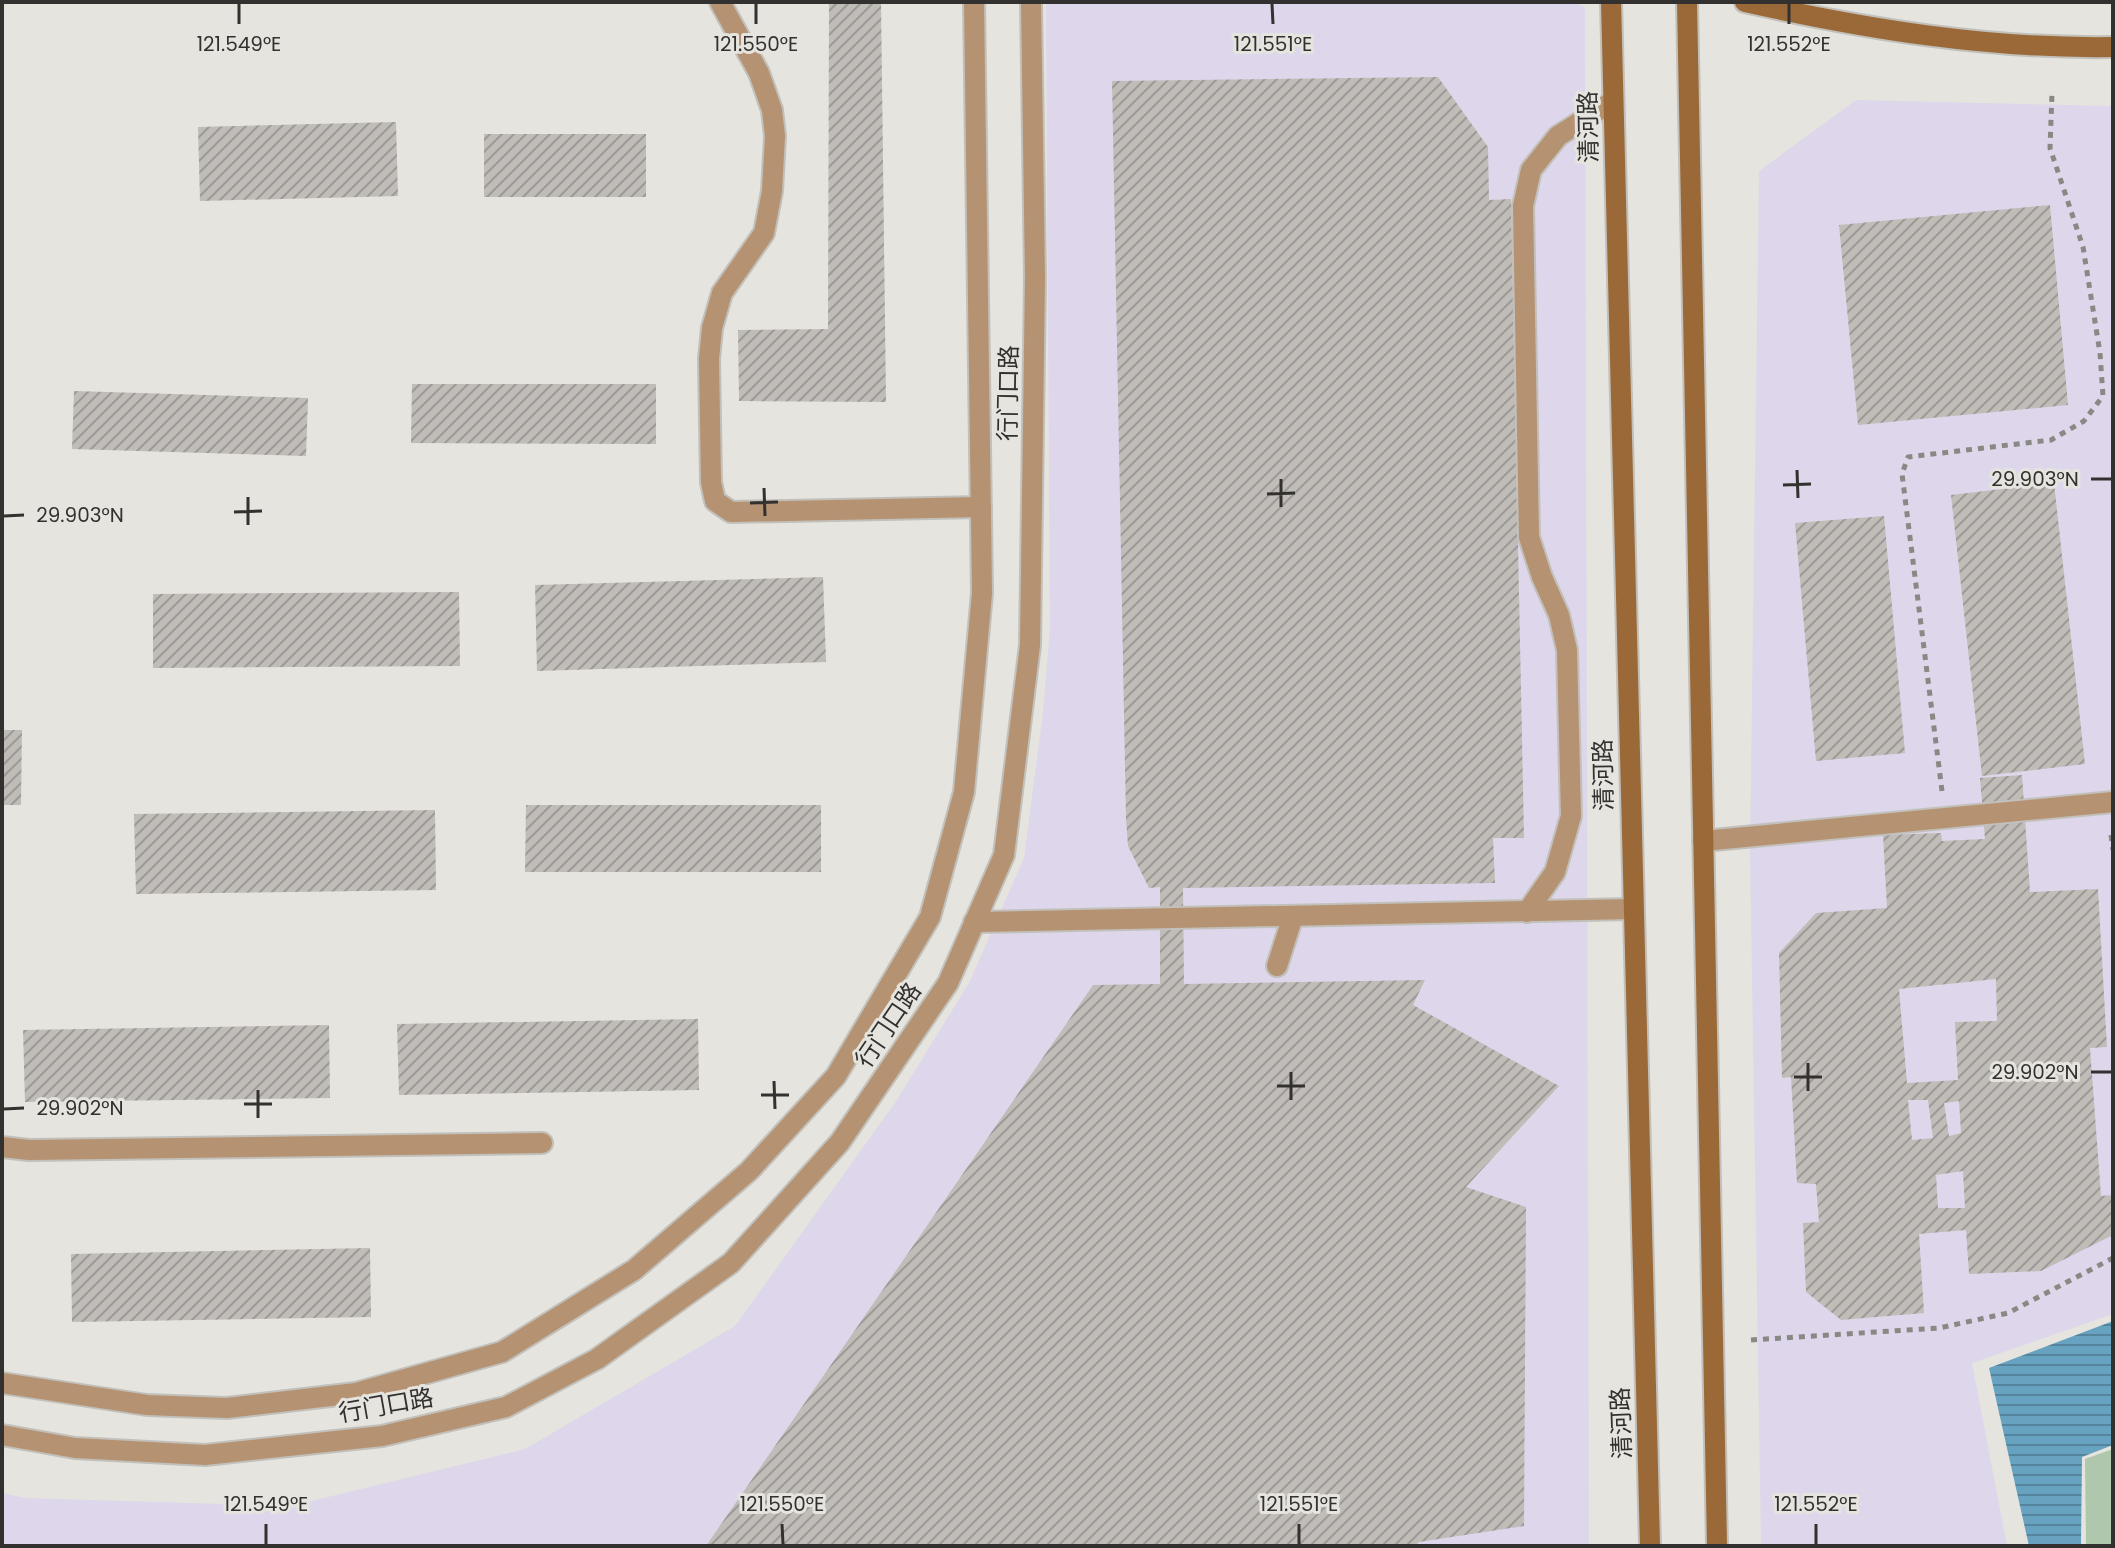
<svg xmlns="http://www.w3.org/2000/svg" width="2115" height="1548" font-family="Poppins,'Noto Sans SC',sans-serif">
	<defs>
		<pattern id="water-rules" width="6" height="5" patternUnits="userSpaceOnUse" patternTransform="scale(2)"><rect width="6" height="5" fill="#67a2c0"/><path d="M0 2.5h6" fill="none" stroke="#55859c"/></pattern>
		<pattern id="building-hatch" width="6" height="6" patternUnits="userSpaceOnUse" patternTransform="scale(2)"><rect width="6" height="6" fill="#c0bcb8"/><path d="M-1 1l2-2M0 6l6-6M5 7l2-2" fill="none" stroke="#9d9996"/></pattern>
	</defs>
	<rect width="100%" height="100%" fill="#e6e4de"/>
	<path fill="#ded6eb" d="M1046 2H1572L1585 7 1589 1546H2V1493L25 1498 291 1506 525 1449 735 1326 895 1103 969 983 1024 858 1043 712 1050 628Z
		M1856 100 2112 106 2113 110V1314L1972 1363 2007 1546H1761L1750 852 1759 171Z"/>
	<path fill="#afc7ac" d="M2113 1449V1544L2086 1546 2085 1459Z"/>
	<path fill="url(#water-rules)" d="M2113 1321V1445L2082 1457 2081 1546H2029L1989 1368Z"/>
	<path fill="url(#building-hatch)" fill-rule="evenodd" d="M829 2H881L886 402 739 401 738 330 828 329Z
		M1438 77 1488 147 1489 200 1511 199 1524 838H1493L1495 883 1183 888 1184 984 1425 980 1413 1005 1559 1086 1466 1187 1526 1207 1524 1526 1419 1542 1415 1546H706L1093 985 1160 984V887L1149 888 1128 846 1126 819 1112 81Z
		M396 122 398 196 200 201 198 127Z
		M484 134H646V197H484Z
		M2050 205 2068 405 1858 425 1839 225Z
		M412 384H656V444L411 443Z
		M74 391 308 398 306 456 72 449Z
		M2054 483 2085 764 1982 776 1951 495Z
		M1884 516 1905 753 1816 761 1795 523Z
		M823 577 826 662 537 671 535 585Z
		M459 592 460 666 153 668V594Z
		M2 730H22L21 805H2Z
		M2022 775 2030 892 2098 889 2107 1047 2090 1048 2101 1196 2113 1195V1235L2041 1271 1969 1274 1966 1230 1919 1234 1924 1313 1841 1320 1806 1292 1803 1223 1819 1222 1816 1184 1797 1183 1791 1077 1782 1078 1779 953 1816 913 1887 908 1883 835 1941 833 1942 841 1985 839 1980 778ZM1996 979 1997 1021 1955 1022 1958 1080 1907 1083 1899 989ZM1908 1100H1928L1933 1138 1912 1140ZM1959 1101 1961 1133 1949 1136 1944 1103ZM1963 1171 1965 1208H1938L1936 1175Z
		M526 805H821V872H525Z
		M435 810 436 890 136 894 134 814Z
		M698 1019 699 1090 399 1095 397 1024Z
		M329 1025 330 1098 25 1102 23 1030Z
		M370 1248 371 1317 72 1322 71 1254Z"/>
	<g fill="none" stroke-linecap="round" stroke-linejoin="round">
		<defs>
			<path id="service" d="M720 2 759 73 772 110 775 136 772 191 764 233 722 293 712 328 709 359 711 482 715 501 731 512 981 507
				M1703 841 2113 802
				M1527 912 1555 872 1571 816 1567 650 1559 615 1542 577 1529 537 1523 206 1531 170 1558 136 1613 101
				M1277 966 1293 916
				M2 1147 29 1150 542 1143"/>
			<path id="minor" d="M974 922 1632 909"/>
			<path id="tertiary" d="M2 1383 147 1405 227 1408 356 1393 502 1352 634 1270 749 1171 836 1076 930 917 964 792 982 593 974 2
				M2 1435 75 1448 205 1455 382 1436 506 1407 597 1359 731 1263 840 1142 948 983 1004 855 1030 645 1035 278 1031 2"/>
			<path id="secondary" d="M1611 2 1650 1546
				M1687 2 1717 1546
				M1745 2C1866 29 1988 49 2113 47"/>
		</defs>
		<use href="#service" stroke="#c2c0bb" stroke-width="24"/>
		<use href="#minor" stroke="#c2c0bb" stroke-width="24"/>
		<use href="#tertiary" stroke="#c2c0bb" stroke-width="24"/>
		<use href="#secondary" stroke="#c2c0bb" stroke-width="24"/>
		<path stroke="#8a8884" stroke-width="5" stroke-dasharray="6 6" stroke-linecap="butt" d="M1942 791 1902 474 1908 457 2051 440 2084 421 2103 396 2100 353 2083 247 2050 148 2052 93
			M2111 835 2113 850
			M1751 1340 1939 1328 2008 1313 2113 1258"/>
		<use href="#service" stroke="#b59272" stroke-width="20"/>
		<use href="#minor" stroke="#b59272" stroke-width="20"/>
		<use href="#tertiary" stroke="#b59272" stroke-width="20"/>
		<use href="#secondary" stroke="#9b6937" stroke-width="20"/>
	</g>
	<path fill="none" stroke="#32312f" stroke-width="3" d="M239 4V24M756 4V24M1272 4 1273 24M1789 4V24M1797 470 1798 498M1281 479V507M2091 479H2111M1783 485 1811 484M764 488 765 516M1267 494 1295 493M248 497V525M750 503 778 502M234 512 262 511M4 516 24 515M1808 1063V1091M1291 1072V1100M2091 1072H2111M1794 1077H1822M774 1081 775 1109M1277 1086H1305M258 1090V1118M761 1095H789M244 1104H272M4 1109 24 1108M266 1524V1544M782 1524 783 1544M1299 1524V1544M1816 1524V1544"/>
	<g text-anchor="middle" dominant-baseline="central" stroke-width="6" stroke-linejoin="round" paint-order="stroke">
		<g font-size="24" fill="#32312f" stroke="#e6e4de">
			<text transform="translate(1588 127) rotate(-91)">清河路</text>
			<text transform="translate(1008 393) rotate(-89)">行门口路</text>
			<text transform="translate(1603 775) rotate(-91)">清河路</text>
			<text transform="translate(888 1025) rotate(-56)">行门口路</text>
			<text transform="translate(386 1405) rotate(-10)">行门口路</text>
			<text transform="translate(1621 1423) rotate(-92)">清河路</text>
		</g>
	</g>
	<g font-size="20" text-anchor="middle" fill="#32312f" stroke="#e6e4de" stroke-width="6" stroke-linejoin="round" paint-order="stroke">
		<text x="239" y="51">121.549°E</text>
		<text x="756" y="51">121.550°E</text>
		<text x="1273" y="51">121.551°E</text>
		<text x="1789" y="51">121.552°E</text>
		<text x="2035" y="486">29.903°N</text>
		<text x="80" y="522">29.903°N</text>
		<text x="2035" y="1079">29.902°N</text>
		<text x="80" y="1115">29.902°N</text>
		<text x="266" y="1511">121.549°E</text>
		<text x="782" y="1511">121.550°E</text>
		<text x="1299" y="1511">121.551°E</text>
		<text x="1816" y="1511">121.552°E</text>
	</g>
	<rect width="2115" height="1548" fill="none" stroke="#32312f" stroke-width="8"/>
</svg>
